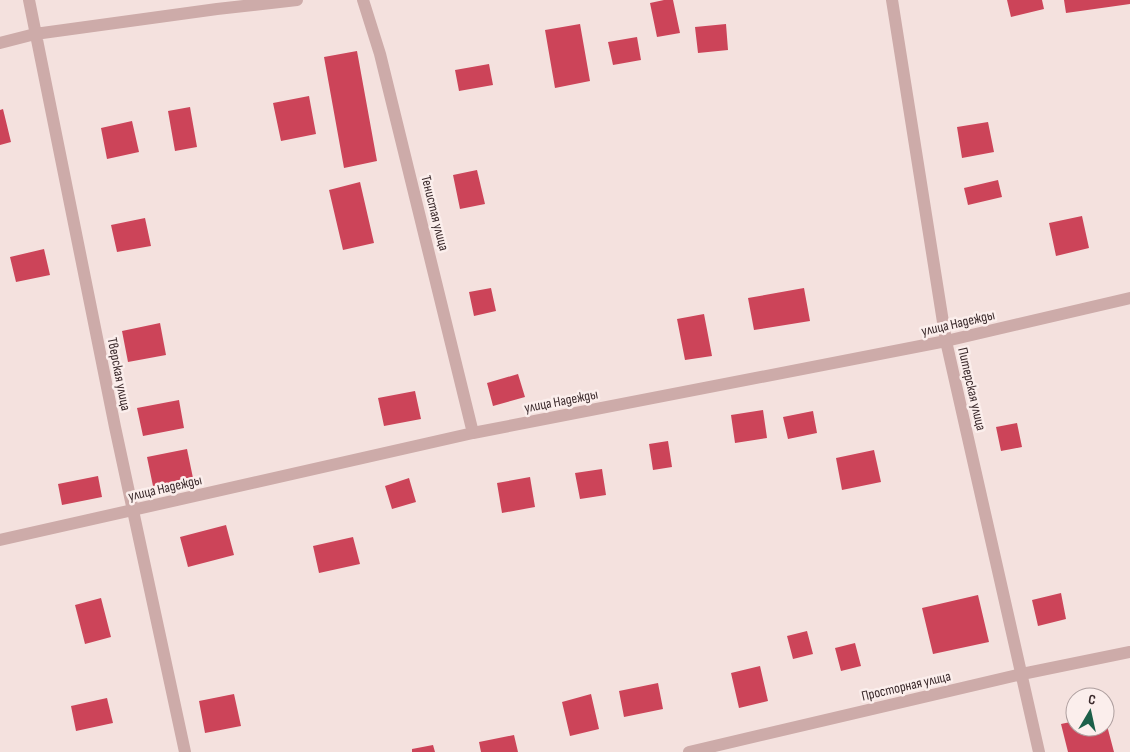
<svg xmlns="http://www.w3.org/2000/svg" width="1130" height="752" font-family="'Sofia Sans Condensed',sans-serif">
	<rect width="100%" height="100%" fill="#f4e1de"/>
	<path fill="#cc4459" d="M664 0H673L680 33 657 37 650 3Z
		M1007 0H1042L1044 9 1011 17Z
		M1064 0H1130V4L1066 13Z
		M580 24 590 81 555 88 545 30Z
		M726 24 728 50 698 53 695 27Z
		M637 37 641 60 613 65 608 42Z
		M357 51 377 161 344 168 324 57Z
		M489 64 493 85 459 91 455 70Z
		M309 96 316 134 281 141 273 103Z
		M190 107 197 147 175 151 168 111Z
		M3 109 11 142 0 145V110Z
		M132 121 139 152 107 159 101 128Z
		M988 122 994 152 962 158 957 127Z
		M477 170 485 204 460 209 453 175Z
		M998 180 1002 197 968 205 964 188Z
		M360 182 374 243 343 250 329 190Z
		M1082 216 1089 248 1056 256 1049 223Z
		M145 218 151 246 117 252 111 225Z
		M44 249 50 275 16 282 10 257Z
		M491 288 496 311 474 316 469 292Z
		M804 288 810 321 754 330 748 298Z
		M704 314 712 356 685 360 677 319Z
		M160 323 166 355 128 362 122 331Z
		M518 374 525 397 493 406 487 383Z
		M415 391 421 419 384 426 378 398Z
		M179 400 184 428 143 436 137 408Z
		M763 410 767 438 735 443 731 415Z
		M813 411 817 433 788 439 783 417Z
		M1017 423 1022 447 1001 451 996 427Z
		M668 441 672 467 653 470 649 444Z
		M187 449 193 478 153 486 147 457Z
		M874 450 881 482 842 490 836 458Z
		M602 469 606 495 580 499 575 473Z
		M98 476 102 497 62 505 58 484Z
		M530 477 535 507 502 513 497 483Z
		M409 478 416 502 392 509 385 486Z
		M226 525 234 555 188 567 180 537Z
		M353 537 360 564 319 573 313 546Z
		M1061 593 1066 619 1038 626 1032 600Z
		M978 595 989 642 933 654 922 608Z
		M101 598 111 637 85 644 75 605Z
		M807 631 813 654 793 659 787 636Z
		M855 643 861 666 841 671 835 648Z
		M760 666 768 701 739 708 731 673Z
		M658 683 663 709 624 717 619 691Z
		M234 694 241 726 205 733 199 701Z
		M591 694 599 729 570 736 562 702Z
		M107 698 113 723 76 731 71 706Z
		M1105 718 1114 752H1068L1061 724 1075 721V727H1105Z
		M514 735 518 752H481L479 742Z
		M433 745 435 752H412V749Z"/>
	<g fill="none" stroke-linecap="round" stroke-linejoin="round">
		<path stroke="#cdaba9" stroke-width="12" d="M29 0 115 427 185 752
			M363 0 380 54 473 433
			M892 0 946 341 1039 752
			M0 43 35 34 217 9 297 0
			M0 540 473 433 946 341 1130 298
			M689 752 1022 674 1130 652"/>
	</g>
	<g text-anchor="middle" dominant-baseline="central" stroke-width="5" stroke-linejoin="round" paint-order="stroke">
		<g font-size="14" fill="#3a292b" stroke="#fbeeec">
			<text transform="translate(435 213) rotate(76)">Тенистая улица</text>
			<text transform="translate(958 323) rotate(-13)">улица Надежды</text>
			<text transform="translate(119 374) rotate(79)">Тверская улица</text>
			<text transform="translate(972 389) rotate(77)">Питерская улица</text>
			<text transform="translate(561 401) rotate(-11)">улица Надежды</text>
			<text transform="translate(165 488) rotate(-13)">улица Надежды</text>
			<text transform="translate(906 686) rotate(-13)">Просторная улица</text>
		</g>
	</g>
	<g transform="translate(1090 712) rotate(9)"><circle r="24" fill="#fbeeec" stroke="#ae9f9f"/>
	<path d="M0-4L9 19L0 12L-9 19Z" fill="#1c5f49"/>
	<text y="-8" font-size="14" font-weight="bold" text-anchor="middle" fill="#3a292b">С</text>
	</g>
</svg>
